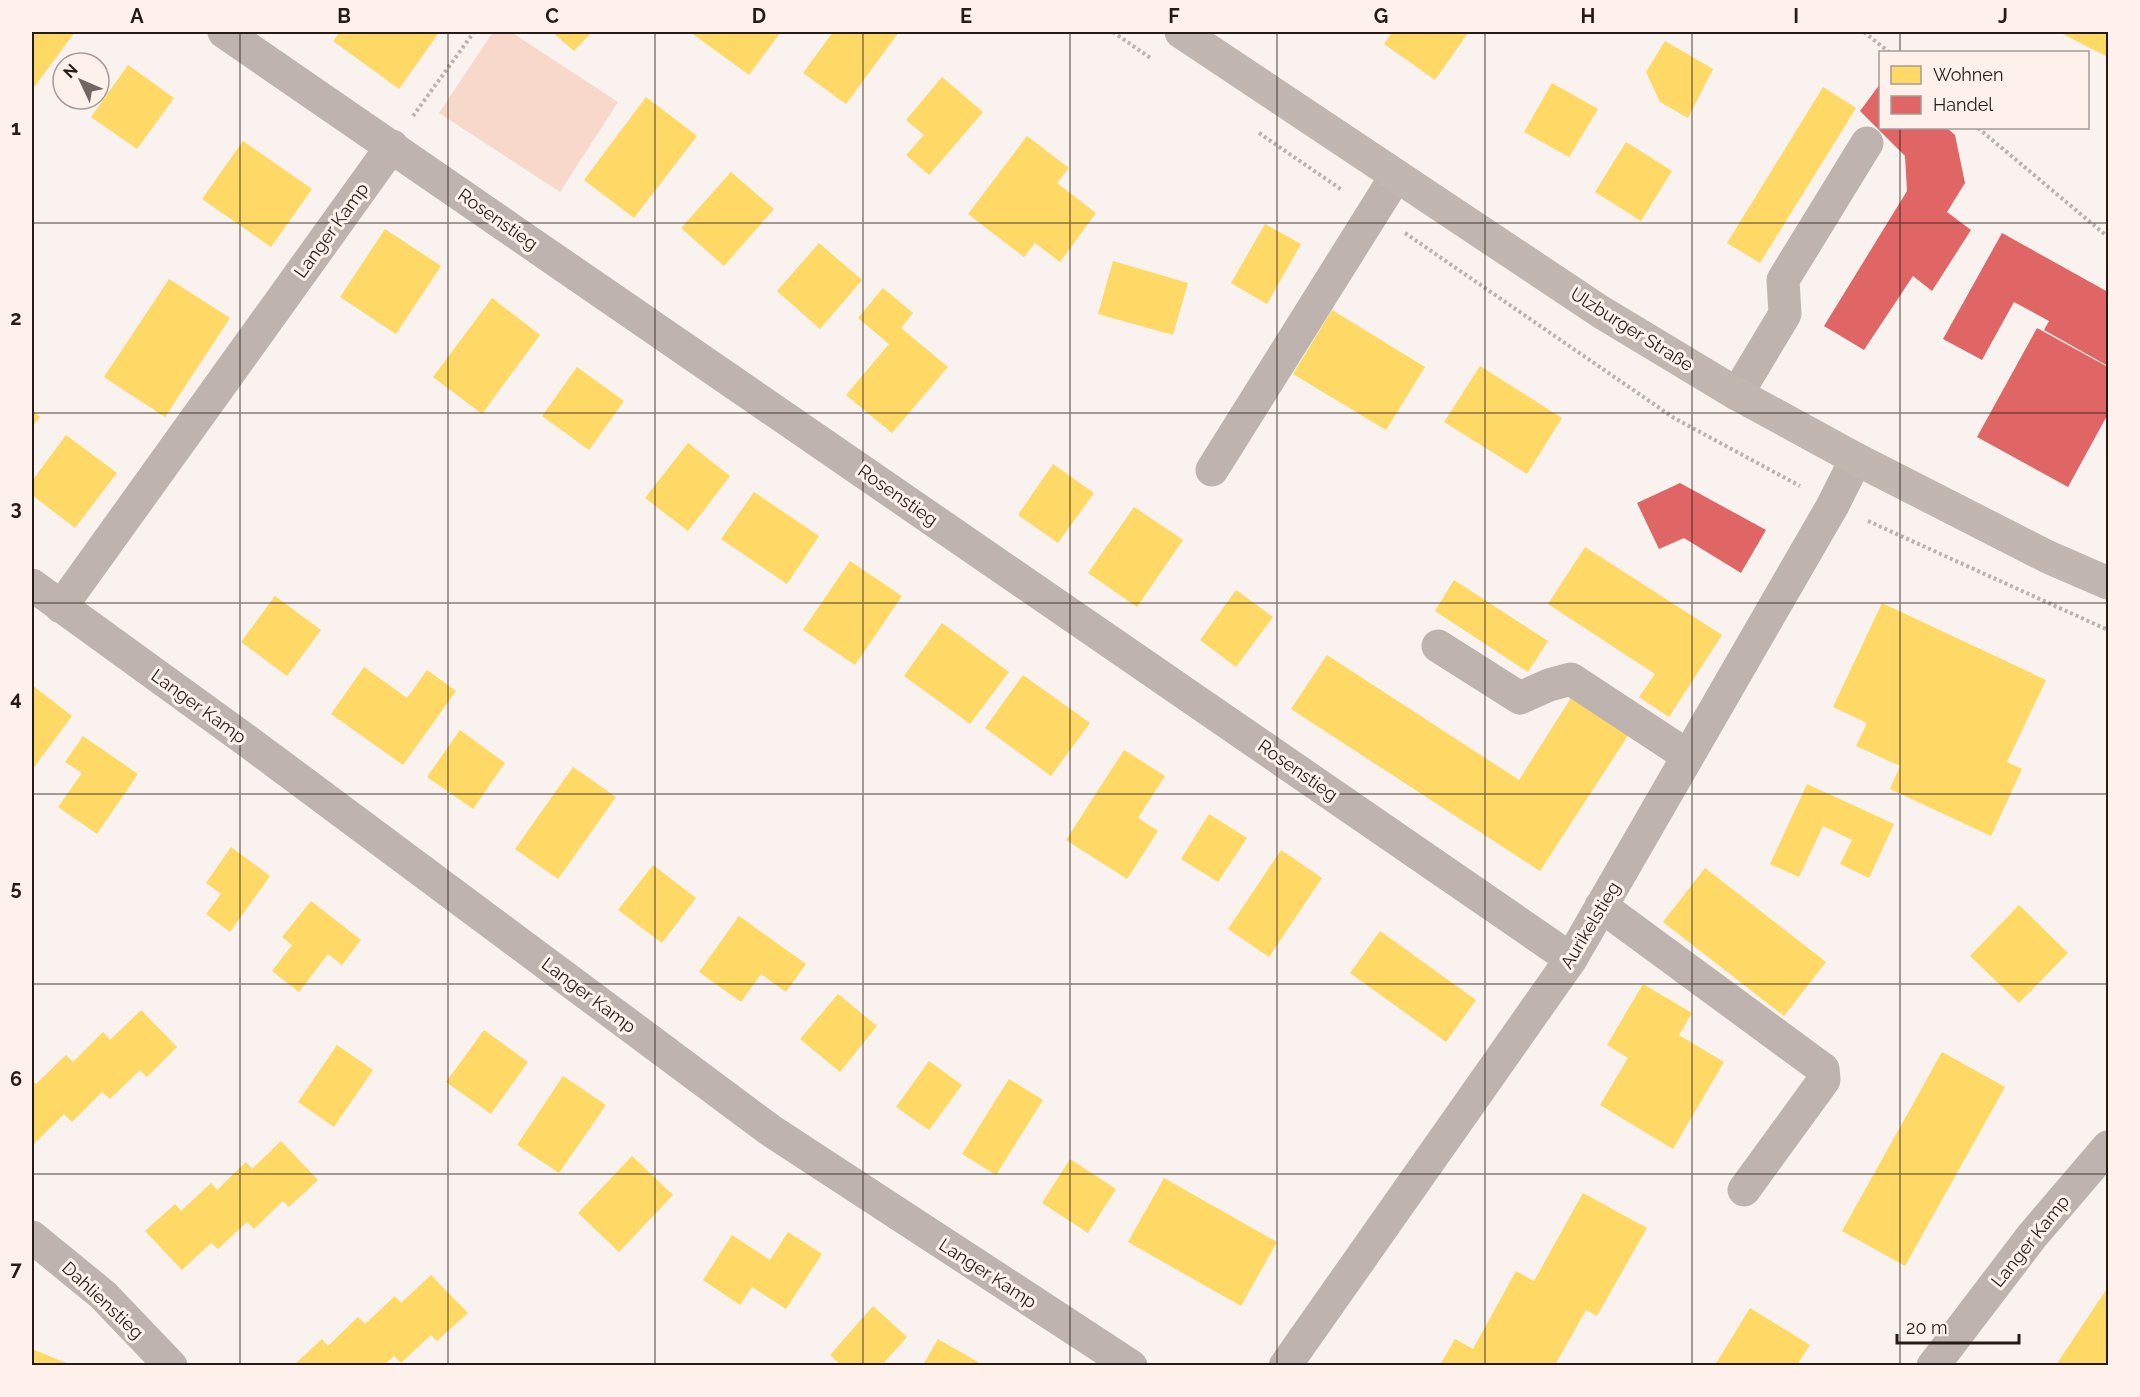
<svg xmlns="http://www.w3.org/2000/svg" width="2140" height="1397" font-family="Raleway,sans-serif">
	<rect width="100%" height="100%" fill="#faf2ef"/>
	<path fill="#f8d8cb" d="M493 32H511L618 102 560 192 439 113Z"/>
	<path fill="#ffd966" d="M32 32H75L32 90Z
		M340 32H435L438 34 399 89 333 41Z
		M552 32H592L574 51Z
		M690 32H781L749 75Z
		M833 32H899L846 104 803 73Z
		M1392 32H1466L1468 33 1435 80 1384 44Z
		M2059 32H2108V57L2088 47Z
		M1665 41 1713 69 1688 118 1660 102 1646 72Z
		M128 65 174 98 137 149 91 117Z
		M942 77 983 112 929 175 906 155 924 135 906 120Z
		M1552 83 1598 109 1569 157 1524 132Z
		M1823 87 1856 108 1760 263 1727 243Z
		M646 97 697 136 634 218 584 180Z
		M1027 136 1069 168 1057 183 1096 213 1060 262 1035 243 1024 257 968 214Z
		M243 141 312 189 271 247 202 199Z
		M1626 142 1672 171 1641 221 1595 192Z
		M731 172 774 209 724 266 681 228Z
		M1265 224 1301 244 1267 304 1231 283Z
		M385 229 441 266 396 334 340 297Z
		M819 243 862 280 820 329 777 291Z
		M1113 261 1188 283 1173 335 1098 314Z
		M169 279 230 318 165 417 104 377Z
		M883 288 913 313 901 328 948 367 892 433 846 395 889 344 858 318Z
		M492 298 540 335 482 414 433 377Z
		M1332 310 1425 367 1386 430 1293 374Z
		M1480 366 1562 418 1527 474 1444 422Z
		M577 367 624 401 589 450 542 416Z
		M32 410 40 417 32 427Z
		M66 435 117 473 75 528 32 495V481Z
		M688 443 730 476 688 531 645 498Z
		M1053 464 1094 493 1058 543 1018 515Z
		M754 492 819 536 787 584 721 539Z
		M1134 507 1183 540 1137 607 1088 573Z
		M1585 547 1722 635 1669 717 1639 697 1655 674 1548 604Z
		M850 561 902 596 855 665 803 630Z
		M1454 580 1548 641 1528 672 1435 611Z
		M1236 590 1273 617 1236 667 1200 640Z
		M275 596 321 630 287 676 241 642Z
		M1882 603 2046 680 2007 762 2022 769 1991 836 1890 789 1900 766 1856 746 1867 723 1833 707Z
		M942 623 1009 672 970 724 904 676Z
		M1327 655 1519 780 1574 693 1631 731 1540 871 1291 709Z
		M364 667 407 698 427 670 456 691 403 765 331 714Z
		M1023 675 1090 723 1051 776 985 728Z
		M32 685 72 716 32 770Z
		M460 730 505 763 473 809 427 777Z
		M83 736 138 774 97 834 58 807 82 773 65 762Z
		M1124 750 1165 776 1138 818 1158 831 1127 879 1066 840Z
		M573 767 616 797 558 879 515 849Z
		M1807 784 1894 824 1869 878 1840 864 1852 840 1823 826 1799 877 1770 864Z
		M1209 814 1247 838 1218 882 1181 859Z
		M231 847 270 876 230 932 206 914 221 894 206 883Z
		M1281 850 1322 878 1269 957 1228 929Z
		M653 865 696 898 662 943 618 910Z
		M1705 868 1826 962 1784 1016 1663 922Z
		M311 901 361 940 342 965 328 954 299 992 272 971 292 945 282 937Z
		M2019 905 2068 953 2019 1003 1970 956Z
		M739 916 806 964 786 992 761 974 741 1002 699 972Z
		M1380 931 1476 1000 1446 1042 1350 973Z
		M1643 984 1692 1013 1679 1035 1724 1062 1673 1149 1600 1105 1628 1058 1607 1045Z
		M838 994 877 1026 840 1072 800 1039Z
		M141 1010 177 1047 147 1077 140 1070 110 1099 102 1092 72 1122 64 1114 34 1144 32 1141V1080L36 1084 66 1055 73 1062 103 1032 110 1040Z
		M484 1030 528 1062 491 1114 446 1082Z
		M337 1045 373 1070 334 1127 298 1102Z
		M1942 1052 2005 1087 1905 1266 1842 1231Z
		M929 1061 962 1085 929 1130 896 1107Z
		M563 1076 606 1105 559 1173 517 1145Z
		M1009 1079 1043 1100 996 1175 962 1154Z
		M281 1141 318 1180 289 1207 283 1201 254 1229 247 1222 218 1249 211 1243 182 1270 145 1231 175 1204 181 1211 211 1183 217 1190 246 1162 252 1169Z
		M632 1156 673 1195 619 1252 578 1213Z
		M1070 1159 1116 1189 1088 1233 1042 1203Z
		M1164 1178 1277 1242 1241 1306 1128 1242Z
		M1583 1193 1647 1228 1597 1316 1586 1310 1555 1365H1440L1455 1339 1473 1349 1516 1271 1534 1281Z
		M788 1232 822 1254 786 1309 752 1287 740 1305 703 1280 732 1235 770 1260Z
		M431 1275 468 1313 437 1341 431 1335 401 1363 394 1356 384 1365H294L322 1339 328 1346 358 1317 365 1324 395 1296 401 1303Z
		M2108 1287V1365H2056Z
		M873 1306 907 1337 882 1365H841L830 1355Z
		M1750 1308 1810 1345 1797 1365H1715Z
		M938 1339 983 1365H923Z
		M32 1349 71 1365H32Z"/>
	<path fill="#e06666" d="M1880 84V128H1947L1955 135 1965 183 1947 212 1971 230 1932 291 1913 276 1864 350 1824 326 1907 191 1905 156 1860 111Z
		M2002 233 2108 292V366L2044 330 2049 321 2014 302 1982 360 1943 339Z
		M2037 328 2108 367V414L2068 487 1977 437Z
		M1680 483 1766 530 1741 573 1684 538 1659 549 1637 503Z"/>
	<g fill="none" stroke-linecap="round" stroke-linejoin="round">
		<path stroke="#bcb3af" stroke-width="4" stroke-dasharray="3 3" stroke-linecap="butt" d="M1113 32 1152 59
			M1864 32 1889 52
			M413 116 474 32
			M1978 128 2108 237
			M1259 133 1342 190
			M1405 233 1674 418 1800 486
			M1868 521 2108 630"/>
		<path stroke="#beb3ae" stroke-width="33" d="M224 32 1571 959
			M1737 394 1785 314 1783 280 1867 143
			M1212 470 1396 176
			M32 585 250 743 770 1130 1131 1366
			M61 607 392 146
			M1438 646 1520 698 1549 685 1571 679 1688 756
			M1601 906 1823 1069 1824 1080 1744 1190
			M32 1237 103 1295 171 1366
			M1285 1366 1571 959 1833 505 1856 459
			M1933 1366 2032 1236 2108 1147"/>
		<path stroke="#c1b6b0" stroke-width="33" d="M1181 32 1601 312 1737 394 1856 459 2048 557 2108 583"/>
	</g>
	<path fill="none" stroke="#271b17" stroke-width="1.5" stroke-opacity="0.55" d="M240 32V1366M448 32V1366M655 32V1366M863 32V1366M1070 32V1366M1277 32V1366M1485 32V1366M1692 32V1366M1900 32V52M1900 128V1366M32 223H2108M32 413H2108M32 603H2108M32 794H2108M32 984H2108M32 1174H2108"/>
	<g text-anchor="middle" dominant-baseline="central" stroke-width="6" stroke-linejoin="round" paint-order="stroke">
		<g font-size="18" fill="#271b17" stroke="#fef0eb">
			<text transform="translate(498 219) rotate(35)">Rosenstieg</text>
			<text transform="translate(331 230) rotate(-54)">Langer Kamp</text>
			<text transform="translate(1632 329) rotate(32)">Ulzburger Straße</text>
			<text transform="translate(898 495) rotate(35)">Rosenstieg</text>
			<text transform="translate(199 706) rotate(36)">Langer Kamp</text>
			<text transform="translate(1298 770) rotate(35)">Rosenstieg</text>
			<text transform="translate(1590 925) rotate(-59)">Aurikelstieg</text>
			<text transform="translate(589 995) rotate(37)">Langer Kamp</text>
			<text transform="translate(2030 1241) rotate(-51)">Langer Kamp</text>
			<text transform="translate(988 1273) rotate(33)">Langer Kamp</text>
			<text transform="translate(103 1300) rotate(43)">Dahlienstieg</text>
		</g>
	</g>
	<rect width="2140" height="1397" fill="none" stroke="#fef0eb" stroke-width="66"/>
	<rect x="1879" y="51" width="210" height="78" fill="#fef0eb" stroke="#a89b96" stroke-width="1.5"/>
	<rect x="1891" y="66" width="30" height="18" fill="#ffd966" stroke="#a89b96" stroke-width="1.5"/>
	<text x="1933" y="81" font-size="18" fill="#271b17">Wohnen</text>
	<rect x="1891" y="96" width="30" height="18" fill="#e06666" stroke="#a89b96" stroke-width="1.5"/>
	<text x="1933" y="111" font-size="18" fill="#271b17">Handel</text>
	<g transform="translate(81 81) rotate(314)"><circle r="28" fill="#fef0eb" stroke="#a89b96" stroke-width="1.5"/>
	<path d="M0-4.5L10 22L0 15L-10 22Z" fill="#716663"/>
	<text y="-9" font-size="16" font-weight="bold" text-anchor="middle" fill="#271b17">N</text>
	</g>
	<path d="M1897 1334v9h122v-9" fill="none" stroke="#271b17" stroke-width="3"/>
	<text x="1906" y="1334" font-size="18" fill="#271b17" stroke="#fef0eb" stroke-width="4.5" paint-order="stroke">20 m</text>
	<rect x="33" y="33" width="2074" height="1331" fill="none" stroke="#271b17" stroke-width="2"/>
	<g font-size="20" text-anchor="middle" font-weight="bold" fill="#271b17">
		<text x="137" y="23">A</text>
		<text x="344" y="23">B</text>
		<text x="552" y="23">C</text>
		<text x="759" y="23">D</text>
		<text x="966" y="23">E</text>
		<text x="1174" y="23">F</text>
		<text x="1381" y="23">G</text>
		<text x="1588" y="23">H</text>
		<text x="1796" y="23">I</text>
		<text x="2003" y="23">J</text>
		<text x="16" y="135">1</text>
		<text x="16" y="325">2</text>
		<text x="16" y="515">3</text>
		<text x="16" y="705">4</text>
		<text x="16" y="895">5</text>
		<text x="16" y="1086">6</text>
		<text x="16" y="1276">7</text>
	</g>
</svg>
